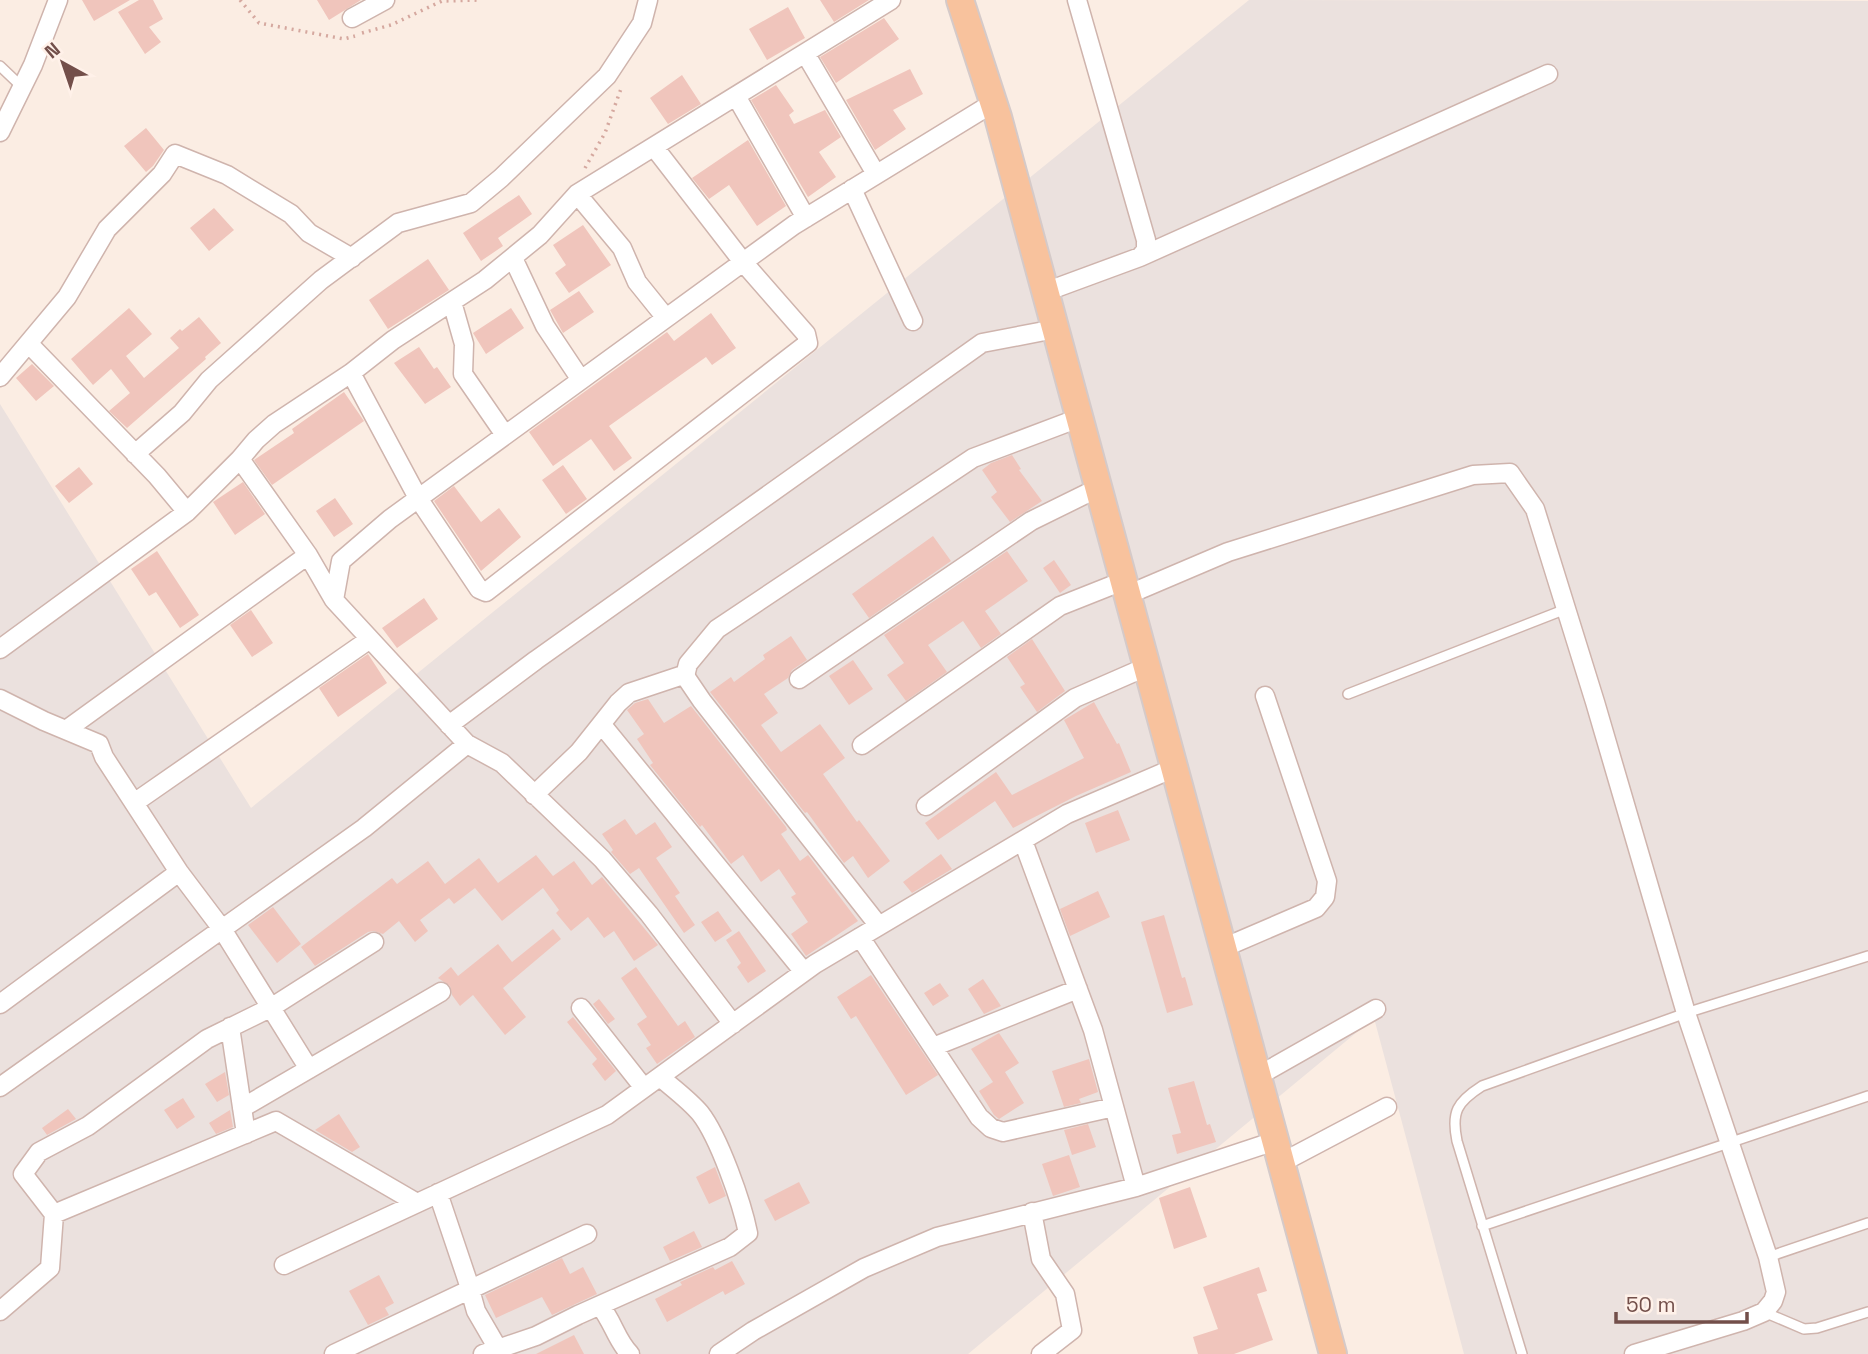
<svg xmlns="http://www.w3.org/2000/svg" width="1868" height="1354" font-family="'Space Grotesk',sans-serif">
	<rect width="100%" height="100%" fill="#fbede3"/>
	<path fill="#ebe1de" d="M1249 0 1868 1V1354H1464L1374 1018 968 1354H0V404L251 808Z"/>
	<path fill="#f0c5bc" d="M82 0H130L94 21Z
		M139 0H153L163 19 149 27 161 42 145 54 118 12Z
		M317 0H361L329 20Z
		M820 0H869L834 22Z
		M788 7 805 38 767 60 749 29Z
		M884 18 899 39 836 83 820 57Z
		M910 69 923 94 893 110 906 129 875 150 846 100Z
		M682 75 701 104 668 124 650 98Z
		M776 85 794 111 789 115 794 124 825 110 841 137 819 152 836 177 808 197 751 100Z
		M146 128 164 150 153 166 146 172 124 146Z
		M748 140 786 206 757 226 729 185 709 199 692 178Z
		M519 195 532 214 498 238 503 246 481 261 463 233Z
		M214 208 234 230 209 251 190 228Z
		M583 225 611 265 569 293 555 273 566 265 553 245Z
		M428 259 449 290 388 329 369 300Z
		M579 291 594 312 563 333 550 310Z
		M129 308 152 334 126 356 144 378 179 348 170 338 180 329 182 331 199 317 221 343 205 357 206 359 127 428 109 411 130 393 111 369 93 385 71 359Z
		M511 308 524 328 486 354 473 333Z
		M711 313 736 348 712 365 706 357 609 426 632 458 614 471 591 439 553 466 529 432 667 332 674 341Z
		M419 347 434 369 437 367 451 387 425 404 394 363Z
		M32 364 54 386 36 401 16 378Z
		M344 392 364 421 272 485 254 460 294 433 292 429Z
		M1012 455 1021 469 1019 470 1042 501 1010 522 991 497 997 492 982 470 991 463Z
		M563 465 587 499 566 514 542 480Z
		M79 467 93 484 69 503 55 486Z
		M243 482 265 514 235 535 213 502Z
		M454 486 481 522 499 508 521 537 481 571 434 501Z
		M335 498 353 524 334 537 316 511Z
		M933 536 951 561 869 618 852 594Z
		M157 551 199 615 180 628 156 592 149 596 131 569Z
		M1007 551 1028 581 985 611 1001 634 981 648 963 621 928 645 947 672 906 701 887 675 904 663 884 635Z
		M1054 560 1071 585 1060 593 1043 568Z
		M424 598 438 619 397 648 382 628Z
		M251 610 273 643 252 657 230 625Z
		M791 636 807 660 792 670 788 678 764 694 778 713 761 725 781 752 820 724 845 758 823 774 857 822 859 820 890 861 868 878 853 856 844 863 807 812 805 813 710 692 731 677 734 682 765 659 763 655Z
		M1032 639 1065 691 1037 712 1020 687 1025 684 1007 657Z
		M368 654 387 683 338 717 319 688Z
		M853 660 873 689 849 705 829 676Z
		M648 699 664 723 691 706 786 827 787 830 781 834 800 861 808 855 858 921 806 956 791 934 808 922 791 897 796 894 779 869 761 882 743 855 731 864 702 825 700 827 650 765 653 763 637 739 644 734 627 710 635 703Z
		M1094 702 1117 744 1119 743 1131 772 1076 796 1013 828 995 801 938 840 925 823 996 772 1012 795 1084 758 1064 720Z
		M1118 810 1130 840 1096 853 1085 823Z
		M625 819 636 835 655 822 672 847 656 858 680 893 675 896 695 925 684 933 639 868 630 874 611 852 613 850 602 834Z
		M941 854 952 869 912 893 903 882Z
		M536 855 553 876 574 861 592 885 602 877 658 945 634 961 614 931 604 938 588 917 571 931 556 913 559 910 543 888 502 921 475 888 454 904 449 898 420 920 428 931 415 942 399 921 383 934 374 931 368 932 315 966 301 947 392 878 397 884 428 861 445 884 479 858 498 883Z
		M1098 891 1110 917 1070 936 1060 909Z
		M273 907 301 944 277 963 248 925Z
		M718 911 732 931 715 942 701 922Z
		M1164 915 1182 978 1185 977 1193 1005 1167 1013 1141 922Z
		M553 929 561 939 503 988 526 1017 505 1035 473 995 460 1006 452 995 450 986 438 978 451 967 458 976 498 944 512 962Z
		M739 931 766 971 748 983 737 967 741 963 726 940Z
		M636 967 678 1026 685 1021 695 1037 657 1064 646 1048 651 1045 637 1024 647 1017 621 978Z
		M871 975 938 1075 906 1095 856 1016 851 1019 837 997Z
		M983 979 1001 1006 984 1014 968 989Z
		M940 983 949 996 933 1006 924 993Z
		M599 999 615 1019 608 1024 593 1004Z
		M573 1017 616 1071 605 1081 592 1064 597 1059 567 1022Z
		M999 1033 1019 1063 1005 1072 1024 1103 999 1119 994 1115 979 1091 993 1082 971 1049Z
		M1089 1059 1098 1092 1079 1099 1081 1103 1064 1107 1052 1071Z
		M225 1072 229 1095 217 1102 205 1084Z
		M1194 1081 1207 1125 1210 1124 1216 1142 1177 1154 1172 1135 1181 1133 1168 1088Z
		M183 1098 195 1117 177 1129 164 1110Z
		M68 1109 76 1119 47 1135 42 1128Z
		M230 1110 233 1127 216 1134 209 1123Z
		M339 1114 360 1147 352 1152 315 1130Z
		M1088 1124 1096 1147 1072 1155 1064 1130Z
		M1069 1155 1080 1187 1053 1196 1042 1164Z
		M715 1167 726 1196 709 1204 696 1177Z
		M799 1182 810 1203 775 1221 764 1200Z
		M1190 1187 1207 1237 1174 1249 1159 1198Z
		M694 1231 702 1247 670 1261 663 1247Z
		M562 1258 570 1274 583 1267 597 1294 552 1315 542 1297 496 1318 485 1295Z
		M732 1261 745 1284 725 1295 723 1291 667 1322 655 1299 682 1285 680 1282 713 1267 715 1270Z
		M1259 1267 1267 1291 1257 1294 1273 1340 1234 1354H1198L1193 1337 1218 1329 1203 1287Z
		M379 1275 394 1303 385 1308 389 1315 368 1325 349 1291Z
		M574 1335 584 1354H536Z"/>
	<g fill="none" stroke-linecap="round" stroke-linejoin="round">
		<defs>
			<path id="lane" d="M0 66 22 87
				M1348 694 1566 609
				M1482 1226 1868 1096
				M1768 1257 1868 1223
				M1764 1312 1804 1329 1817 1328 1868 1312
				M1522 1354 1457 1141C1451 1112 1457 1102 1482 1086L1686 1013 1868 956"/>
			<path id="street" d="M352 18 385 0
				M805 53 876 174
				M736 96 806 218
				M0 132 33 65 58 0
				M852 189 913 321
				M577 194 622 248 637 282 666 318
				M1140 257 1548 74
				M513 258 545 326 581 380
				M1045 292 1140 257 1146 250V240L1077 0
				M452 302 464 344 463 374 505 435
				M29 344 157 476 187 512 240 459 308 555 334 600
				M351 373 418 498 479 589 486 592 808 343 806 334 743 262 654 147
				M0 377 67 297 107 229 162 174 175 154 227 175 291 214 309 233 352 258
				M135 454 182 413 209 380 321 280 398 223 471 203 501 178 607 76 642 23 648 0
				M240 459 256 440 274 424 351 373 393 340 485 280 540 235 577 194 891 0
				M1127 595 1228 552 1473 475 1510 473 1535 509 1595 702 1686 1013 1768 1257 1776 1292 1773 1301 1764 1312 1743 1321 1634 1354
				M0 649 187 512
				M799 679 1031 521 1098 488
				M0 699 44 721 99 744 104 757 179 872 222 929 309 1069
				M449 725 536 660 982 343 1055 329
				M602 725 804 972
				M66 730 308 555
				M862 745 1060 606 1123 581
				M534 795 579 752 618 703 629 693 686 674
				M134 803 370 639
				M926 806 1075 698 1146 667
				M1023 841 1093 1030 1136 1187
				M879 926 702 701 685 676 688 664 717 629 973 458 1079 418
				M860 937 979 1117 991 1128 1003 1132 1114 1107
				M1223 948 1316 908 1325 897 1327 881 1265 696
				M0 1004 179 872
				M581 1008 644 1088
				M733 1024 649 914 602 859 502 763 467 744 334 600 341 561 390 519 794 225 993 103
				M230 1027 246 1134
				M933 1047 1078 989
				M1258 1076 1376 1009
				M0 1087 364 828 467 744
				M242 1108 441 992
				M1281 1163 1387 1107
				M438 1193 467 1279 476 1311 501 1354
				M1032 1212 1041 1259 1065 1294 1072 1330 1041 1354
				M54 1214 276 1121 417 1203
				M284 1265 607 1115 815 964 1067 814 1174 768
				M600 1306C613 1321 616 1340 630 1354
				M0 1311 50 1268 54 1214 23 1174 39 1152 88 1126 207 1039 272 1007 374 942
				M334 1354 587 1234
				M483 1354 536 1336 578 1315 730 1247 748 1233C742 1203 719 1137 700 1113 689 1100 674 1089 660 1077
				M719 1354 753 1331 864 1268 937 1237 1136 1187 1275 1141"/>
			<path id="primary" d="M960 0 998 117 1333 1354"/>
		</defs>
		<use href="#lane" stroke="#cfb4ad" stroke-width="12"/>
		<use href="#street" stroke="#cfb4ad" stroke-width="21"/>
		<use href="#primary" stroke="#d5cac9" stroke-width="30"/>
		<path stroke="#d5a89f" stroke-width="3.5" stroke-dasharray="2 5" stroke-linecap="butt" d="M240 0 259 23 344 39 355 36
			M362 33 391 25 442 1 480 0
			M585 168 605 133 622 86"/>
		<use href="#lane" stroke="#fff" stroke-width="9"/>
		<use href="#street" stroke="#fff" stroke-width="18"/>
		<use href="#primary" stroke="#f8c29d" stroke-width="26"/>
	</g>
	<g transform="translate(63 63) rotate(320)" stroke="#fff1e9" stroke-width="5" paint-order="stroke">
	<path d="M0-5L12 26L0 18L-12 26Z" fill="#734f4a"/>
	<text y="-10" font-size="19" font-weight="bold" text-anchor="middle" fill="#734f4a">N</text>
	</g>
	<path d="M1616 1312v10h131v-10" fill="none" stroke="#734f4a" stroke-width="3.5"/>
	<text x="1626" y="1312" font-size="21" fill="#734f4a" stroke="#fff1e9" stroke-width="5" paint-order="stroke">50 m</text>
</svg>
